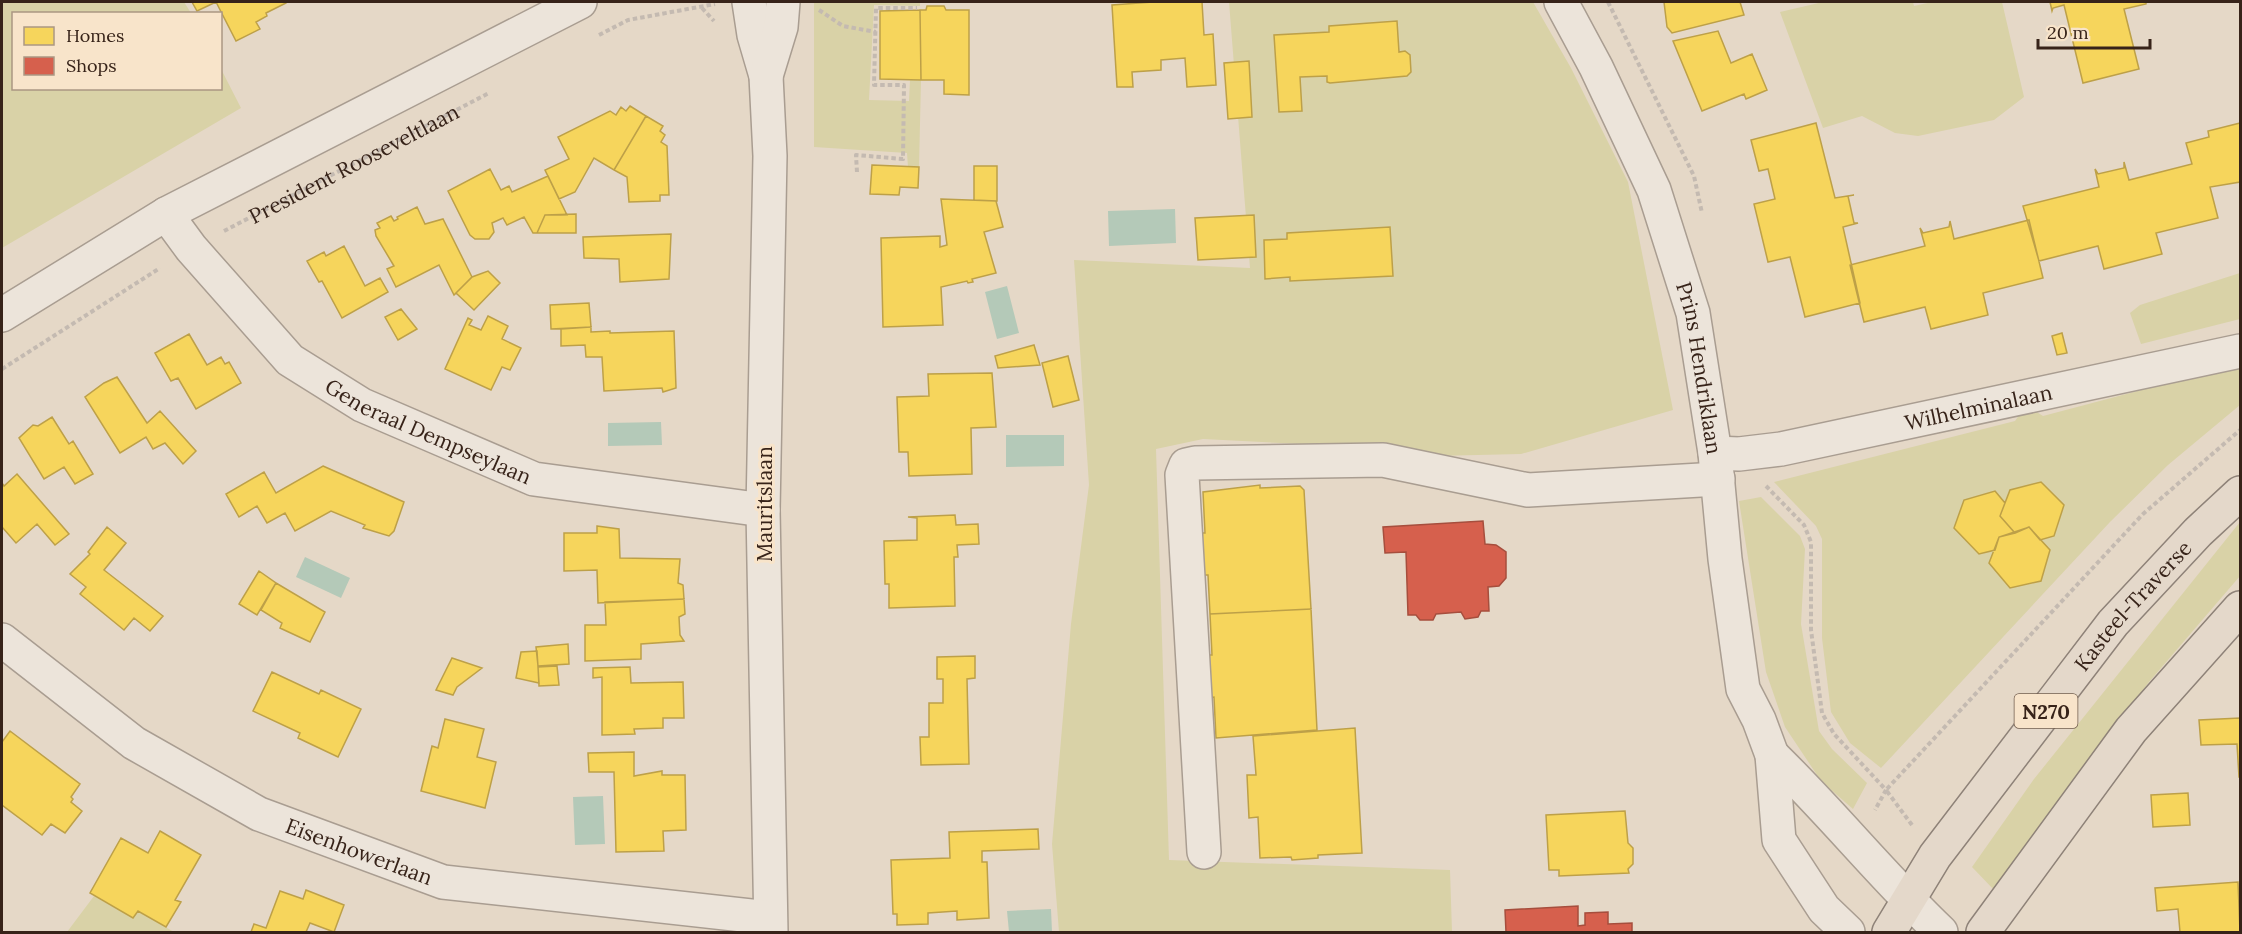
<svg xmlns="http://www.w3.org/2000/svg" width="2242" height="934" font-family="Lora,serif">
	<rect width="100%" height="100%" fill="#e5d8c7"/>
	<path fill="#d9d2a7" d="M2 2H184L191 13 14 14V88H220L221 69 241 108 2 248Z
		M814 2H920V6L874 5 869 100 909 101 910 80H921L919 167H908L907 153 814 147Z
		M1229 2H1533L1571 68 1628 182 1673 410 1521 454 1434 456 1379 444H1302L1203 439 1156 449 1169 860 1450 870 1452 932H1059L1052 844 1071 624 1089 485 1074 260 1250 268Z
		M1823 2H1913L1914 6 1932 2H2002L2024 97 1994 120 1918 136 1895 133 1862 116 1823 128 1780 12Z
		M2240 273V319L2141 344 2130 313 2140 305Z
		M2240 364V405L2168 465 2110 522 1881 768 1850 743 1831 712 1822 638V539L1816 526 1774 482 2015 421 2024 408 2029 407 2043 416Z
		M1761 497 1800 536 1805 549 1801 624 1819 731 1832 749 1867 783 1853 809 1821 781 1785 727 1766 672 1739 501Z
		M2240 522V576L2149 682 1995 891 1972 867 2034 779Z
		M94 896 133 918 138 911 174 932H67Z"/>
	<path fill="#b4c9b8" d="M1175 209 1176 243 1109 246 1108 211Z
		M1007 286 1019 333 997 339 985 292Z
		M661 422 662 445 608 446V423Z
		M1006 435H1064V466L1006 467Z
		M305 557 350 578 341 598 296 577Z
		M603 796 605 844 575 845 573 797Z
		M1051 909 1052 932H1009L1007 911Z"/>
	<path fill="#f6d55c" stroke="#bda048" stroke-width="1.5" d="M192 2H286V3L266 13 267 16 256 22 260 29 236 41 216 2 197 11Z
		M1153 2H1202L1204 35 1213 34 1216 85 1187 87 1185 58 1161 60V70L1132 72 1133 87H1117L1112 5Z
		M1664 2H1740L1744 15 1672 33 1667 27Z
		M2050 2H2146V4L2124 9 2139 69 2083 83 2064 5 2053 8 2052 11Z
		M927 6H944L946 10H969V95L944 94V80H921L920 10H926Z
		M920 10 921 80 880 79V11Z
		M1397 21 1399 52 1405 51 1410 55 1411 72 1407 76 1330 83 1327 82V76L1300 77 1302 111 1279 112 1274 35 1329 32V26Z
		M1718 31 1731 63 1752 54 1767 90 1746 99 1744 94 1702 111 1673 41Z
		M1249 61 1252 117 1228 119 1224 63Z
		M630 106 646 116 614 170 594 158 575 192 559 199 545 170 569 159 558 137 610 111 616 115 621 107 626 111Z
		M646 116 663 126 660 131 665 135 661 142 667 146 669 195H660V201L629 202 627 177 614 170Z
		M1816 123 1835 198 1854 195 1848 196 1854 223H1858L1843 227 1860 303 1805 317 1790 257 1768 262 1754 204 1775 199 1768 169 1759 171 1751 140Z
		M2240 123V182L2210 187 2218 218 2156 233 2162 254 2104 269 2098 246 2039 261 2023 206 2099 187 2095 169 2098 174 2124 168V162L2129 180 2192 164 2186 143 2209 137 2208 131Z
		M872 165 919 167 918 188 900 187 899 195 870 194Z
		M974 166H997V201L974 200Z
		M490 169 501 190 509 186 512 192 548 176 567 215H545L537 233H533L524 217 507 225 503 218 492 223 494 232 489 239H475L470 235 448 191Z
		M941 199 996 201 1003 227 984 232 996 273 972 279 973 282 968 283 967 281 941 287 943 325 883 327 881 238 940 236V247L947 245Z
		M417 207 425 224 443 219 472 277 454 295 439 265 396 287 387 269 394 266 376 236 375 230 380 228 377 223 391 216 394 221 398 219 397 217Z
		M576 214V233H537L545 215Z
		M1254 215 1256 257 1198 260 1195 218Z
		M2029 220 2043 278 1983 293 1988 315 1931 329 1925 307 1864 322 1850 265 1925 246 1920 228 1923 233 1949 227 1950 221 1954 239Z
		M1390 227 1393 276 1290 281V277L1265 279 1264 240 1287 239V233Z
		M671 234 669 279 620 282 619 259 584 258 583 237Z
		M344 246 365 286 380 278 388 292 342 318 322 281 319 282 307 261 324 252 326 256Z
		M488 271 500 283 474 310 456 293 472 277Z
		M589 303 591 327 551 329 550 305Z
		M401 309 417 329 398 340 385 317Z
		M488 316 508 326 502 339 521 348 510 370 502 367 491 390 445 369 468 318 472 320 469 325 481 330Z
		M591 327V332L610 331V333L674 331 676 388 663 392 662 388 604 391 602 357H586L585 345 561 346V329Z
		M2062 333 2067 353 2057 355 2052 336Z
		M189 334 207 365 221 357 225 364 229 362 241 383 196 409 178 378 171 381 155 353Z
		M1034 345 1040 365 998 368 995 356Z
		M1068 356 1079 400 1053 407 1042 363Z
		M992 373 996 427 971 428 972 474 909 476 908 452H899L897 397 929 396 928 374Z
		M117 377 147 423 160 411 196 451 183 464 165 443 153 449 146 437 120 453 85 397 104 383Z
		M52 417 69 444 73 441 93 474 75 484 64 467 44 479 19 438 33 425 38 426Z
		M323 466 404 502 394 531 389 536 363 528 365 525 331 511 295 531 285 513 267 523 257 506 239 517 226 494 264 472 276 493Z
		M17 474 69 534 55 545 37 524 16 543 2 527V483L4 486Z
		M2041 482 2064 505 2054 536 2040 540 2029 527 2015 533 2000 516 2010 490Z
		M1260 485V488L1300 486 1304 490 1311 609 1210 614 1208 575H1199L1197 533H1205L1203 492Z
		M1995 491 2005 503 2000 516 2015 533 1999 537 1995 550 1979 554 1954 528 1964 500Z
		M955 515 956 525 978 524 979 544 957 545 958 557H954L955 606 889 608V584H885L884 541 917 540V518L908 517Z
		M597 526 619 529 620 558 680 559 678 583 683 585 684 599 598 603 597 570 564 571V533H597Z
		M107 527 126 543 104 570 163 616 150 631 134 618 124 630 80 594 86 587 70 574 90 554 88 552Z
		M2029 527 2050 550 2041 581 2010 588 1989 563 1999 537Z
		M259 571 276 583 257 615 239 604Z
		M276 583 325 612 310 642 280 628 282 623 261 610Z
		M684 599 685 614 679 617 680 635 684 641 641 644V659L585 661V625H606L605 602Z
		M1311 609 1317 730 1216 738 1214 697 1206 698 1203 655H1212L1210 614Z
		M568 644 569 664 538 666 536 647Z
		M537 651 539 683 516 678 521 652Z
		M975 656V678L967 679 969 764 921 765 920 737H929V703H943V679H937V657Z
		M452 658 482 668 457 687 453 695 436 690Z
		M557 666 559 685 539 686 538 667Z
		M630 667 631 683 683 682 684 718H663V728L634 729 635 734 602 735V677L593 678V668Z
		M272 672 319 694 321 690 361 709 338 757 298 738 300 733 253 711Z
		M2240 718V777H2239L2237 744 2201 745 2199 720Z
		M445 719 484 729 477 757 496 762 485 808 421 791 432 746 438 748Z
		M1355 728 1362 853 1318 855V858L1292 860 1291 857 1260 858 1258 817 1249 818 1247 775H1256L1253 736Z
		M10 731 80 784 71 797 73 799 71 802 82 811 65 833 51 824 42 835 2 805V742Z
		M634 752V776L662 771V775H685L686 830 663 831 664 851 616 852 614 772H589L588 753Z
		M2188 793 2190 825 2153 827 2151 795Z
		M1625 811 1628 843 1633 848V864L1628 869 1629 873 1559 876V870H1549L1546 815Z
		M1038 829 1039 849 982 851V862H987L989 918 957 920V911L928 913V924L897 925V914H893L891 860 950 858 949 832Z
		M160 831 201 855 175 900 181 902 166 927 138 911 133 918 90 893 121 838 148 853Z
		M2238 882 2240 932H2180L2178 909 2157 911 2155 888Z
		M306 890 344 905 334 932 310 923 306 932H251L254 924 266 928 280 891 303 899Z"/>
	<path fill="#d6604d" stroke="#a64e3d" stroke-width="1.5" d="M1483 521 1485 544 1496 545 1506 552V578L1499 586 1488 587 1489 611H1481L1478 617 1465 619 1461 612 1436 614 1433 620H1420L1416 615H1408L1406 552 1385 553 1383 527Z
		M1578 906V926L1585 925V913L1608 912V924L1632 923V932H1506L1505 910Z"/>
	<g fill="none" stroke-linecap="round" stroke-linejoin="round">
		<defs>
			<g id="minor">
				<path d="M749 2 754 35 766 76 770 156 763 510 771 932"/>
				<path id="s2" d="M1561 2 1596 67 1654 190 1693 313 1715 453 1725 559 1743 689 1759 720 1772 755 1779 840 1824 909 1848 932"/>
				<path d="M766 76 781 27 783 2"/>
				<path id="s3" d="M166 214 191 248 290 360 362 405 534 479 763 510"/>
				<path d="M2 315 166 214 580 2"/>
				<path id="s4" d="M1715 453 1739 454 1781 449 2240 351"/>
				<path id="s5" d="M2 640 134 743 259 814 443 882 770 918"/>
				<path d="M1772 755C1831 812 1882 876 1941 932"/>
				<path d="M1204 852 1182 475 1186 465 1195 463 1383 460 1528 490 1718 479"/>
			</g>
			<g id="major">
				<path id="s6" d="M1889 932 1935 856 2113 623 2198 532 2240 493"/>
				<path d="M1983 932 2131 730 2240 608"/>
			</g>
		</defs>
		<use href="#minor" stroke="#a99d91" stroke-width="36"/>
		<use href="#major" stroke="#8e8278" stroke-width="36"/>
		<g stroke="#c4bab1" stroke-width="4" stroke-dasharray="4.5 3" stroke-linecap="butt">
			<path d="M1608 2 1694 176 1702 213"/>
			<path d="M702 8 714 21"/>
			<path d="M819 10 843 26 876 32"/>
			<path d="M599 35 628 20 715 4"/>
			<path d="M857 172 856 155 903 159 904 85H874L876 8H917"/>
			<path id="s1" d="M224 231 489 93"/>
			<path d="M2 369 160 268"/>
			<path d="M1766 486 1804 525 1811 542V630L1822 713 1834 734 1886 790 1875 810"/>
			<path d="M1912 825 1886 790 2143 514 2240 430"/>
		</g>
		<use href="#minor" stroke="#ece4da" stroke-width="33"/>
		<use href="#major" stroke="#e4d8ca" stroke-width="33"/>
	</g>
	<g text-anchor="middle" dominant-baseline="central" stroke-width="6" stroke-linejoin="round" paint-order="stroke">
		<rect fill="#f8e4ca" stroke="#715d4e" stroke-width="1.5" x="2014.5" y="694" width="63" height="34" rx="4.5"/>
		<g font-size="20" font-weight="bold" fill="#372319">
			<text x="2046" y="711">N270</text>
		</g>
		<g font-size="21" fill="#372319" stroke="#f8e4ca">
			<text stroke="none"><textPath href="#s1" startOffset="146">President Rooseveltlaan</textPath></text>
			<text stroke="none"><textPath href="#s2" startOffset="394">Prins Hendriklaan</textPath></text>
			<text stroke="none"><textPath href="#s4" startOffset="268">Wilhelminalaan</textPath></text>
			<text stroke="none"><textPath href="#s3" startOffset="348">Generaal Dempseylaan</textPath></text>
			<text transform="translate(764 504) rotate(-90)">Mauritslaan</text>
			<text stroke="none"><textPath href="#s6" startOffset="408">Kasteel-Traverse</textPath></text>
			<text stroke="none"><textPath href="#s5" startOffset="418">Eisenhowerlaan</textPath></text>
		</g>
	</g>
	<rect width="2242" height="934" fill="none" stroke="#372319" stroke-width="6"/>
	<rect x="12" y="12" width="210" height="78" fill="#f8e4ca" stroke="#ab9783" stroke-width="1.5"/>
	<rect x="24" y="27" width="30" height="18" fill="#f6d55c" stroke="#ab9783" stroke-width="1.5"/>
	<text x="66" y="42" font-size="18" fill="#372319">Homes</text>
	<rect x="24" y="57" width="30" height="18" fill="#d6604d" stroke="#ab9783" stroke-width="1.5"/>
	<text x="66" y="72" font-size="18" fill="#372319">Shops</text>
	<path d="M2038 39v9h112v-9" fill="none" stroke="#372319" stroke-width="3"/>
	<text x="2047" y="39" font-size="18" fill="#372319" stroke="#f8e4ca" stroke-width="4.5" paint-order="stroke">20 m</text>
</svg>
